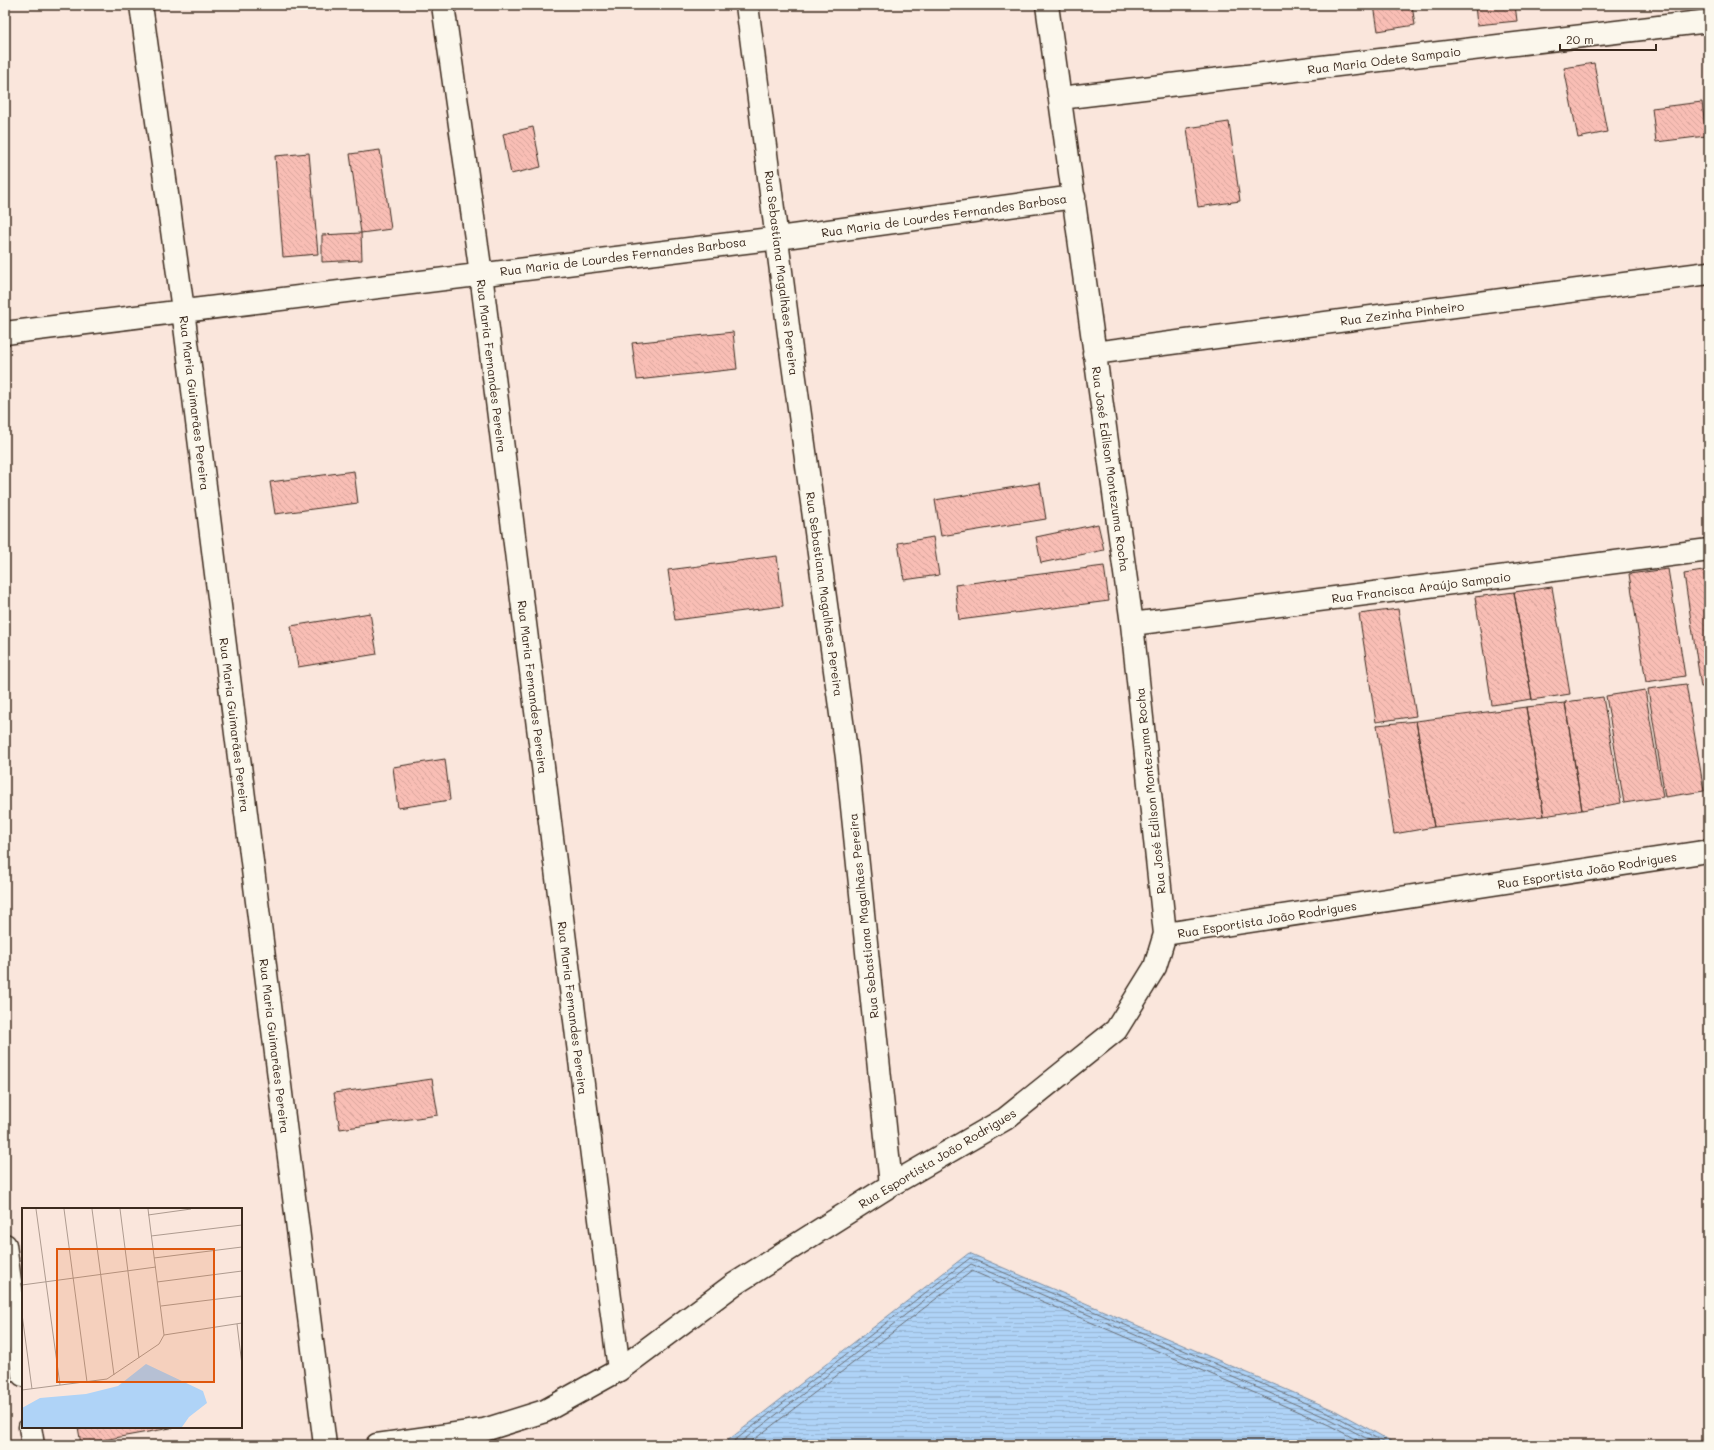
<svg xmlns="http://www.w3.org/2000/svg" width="1714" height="1450" font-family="Mali,sans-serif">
	<defs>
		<pattern id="water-rules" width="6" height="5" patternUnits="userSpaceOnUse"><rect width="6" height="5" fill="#afd3f7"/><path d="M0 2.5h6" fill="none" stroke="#97b5d3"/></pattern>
		<pattern id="building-back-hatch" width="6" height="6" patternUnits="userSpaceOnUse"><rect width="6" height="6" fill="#f9beb5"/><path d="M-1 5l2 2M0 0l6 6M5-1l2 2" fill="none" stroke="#d6a39b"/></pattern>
	</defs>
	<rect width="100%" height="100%" fill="#fae6dc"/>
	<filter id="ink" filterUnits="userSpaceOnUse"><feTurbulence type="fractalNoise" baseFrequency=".025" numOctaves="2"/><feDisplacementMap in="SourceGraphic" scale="8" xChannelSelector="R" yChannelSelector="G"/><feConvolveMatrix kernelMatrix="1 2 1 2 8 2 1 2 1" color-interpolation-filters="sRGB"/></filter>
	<g filter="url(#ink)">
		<path fill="url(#water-rules)" stroke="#818fa0" d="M969 1253 1336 1411 1398 1445H722Z"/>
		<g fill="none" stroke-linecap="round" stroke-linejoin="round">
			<path stroke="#696e75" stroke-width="1" d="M729 1445 970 1258 1334 1415 1389 1445
				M737 1445 971 1264 1332 1420 1379 1445
				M747 1445 972 1271 1329 1425 1366 1445"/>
		</g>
		<path fill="url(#building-back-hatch)" stroke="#3b2a1e" d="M1374 5H1412L1415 25 1378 31Z
			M1475 5H1515L1517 21 1477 25Z
			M1594 63 1607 132 1578 138 1564 68Z
			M1702 102 1706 136 1656 142 1652 108Z
			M1229 122 1240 201 1198 207 1187 128Z
			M533 127 541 167 511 174 503 134Z
			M380 150 391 229 361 233 350 154Z
			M309 153 318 254 283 257 275 156Z
			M361 233 362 260 322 262V235Z
			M733 332 737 369 637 380 632 343Z
			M354 471 358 503 275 514 270 482Z
			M1040 483 1046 519 941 536 935 500Z
			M1098 524 1104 550 1041 563 1036 537Z
			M933 537 939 575 904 580 898 543Z
			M777 556 783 606 675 620 668 570Z
			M1104 566 1109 601 959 620 955 585Z
			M1668 569 1685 676 1646 682 1629 574Z
			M1709 570V686L1701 687 1684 574Z
			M1552 587 1570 694 1532 700 1514 592Z
			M1514 592 1532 699 1492 705 1475 597Z
			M1398 609 1416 716 1376 722 1359 614Z
			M370 613 377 654 298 667 291 626Z
			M1686 684 1704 791 1665 797 1648 689Z
			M1645 690 1663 797 1624 803 1606 696Z
			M1603 697 1621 803 1582 810 1565 702Z
			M1565 703 1582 810 1544 816 1526 707Z
			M1526 707 1544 816 1434 827 1416 721Z
			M1416 721 1434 827 1394 834 1377 725Z
			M445 759 450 800 398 808 393 767Z
			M432 1079 438 1115 340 1129 334 1093Z
			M78 1427H176L81 1444Z"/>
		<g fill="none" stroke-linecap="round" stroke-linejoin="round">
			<defs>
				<path id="street" d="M141 5 183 310 325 1445
					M443 5 481 274 619 1370
					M747 5 790 342 847 758 891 1185
					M1060 98 1709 21
					M5 333 778 238 1074 197
					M1094 353 1709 273
					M1132 624 1709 550
					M1165 934 1709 851
					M5 1245 23 1375
					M30 1427 33 1445
					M377 1445 484 1430 545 1411 619 1370 733 1285 891 1185 1005 1119 1116 1030 1155 967 1165 934 1132 624 1047 5"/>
			</defs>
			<use href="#street" stroke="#3b2a1e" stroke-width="25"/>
			<use href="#street" stroke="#fbf7ec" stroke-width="22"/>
		</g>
	</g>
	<g text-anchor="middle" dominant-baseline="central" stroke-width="3.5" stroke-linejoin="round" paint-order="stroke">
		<g font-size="12" fill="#3b2a1e" stroke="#fbf7ec">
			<text transform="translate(1384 60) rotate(-7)">Rua Maria Odete Sampaio</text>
			<text transform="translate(944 215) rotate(-8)">Rua Maria de Lourdes Fernandes Barbosa</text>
			<text transform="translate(623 256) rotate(-7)">Rua Maria de Lourdes Fernandes Barbosa</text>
			<text transform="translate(782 273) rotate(83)">Rua Sebastiana Magalhães Pereira</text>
			<text transform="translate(1402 313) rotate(-7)">Rua Zezinha Pinheiro</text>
			<text transform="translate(492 366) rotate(83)">Rua Maria Fernandes Pereira</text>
			<text transform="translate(195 403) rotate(83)">Rua Maria Guimarães Pereira</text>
			<text transform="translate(1111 469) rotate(82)">Rua José Edilson Montezuma Rocha</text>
			<text transform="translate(1421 587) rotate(-7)">Rua Francisca Araújo Sampaio</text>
			<text transform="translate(825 594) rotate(82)">Rua Sebastiana Magalhães Pereira</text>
			<text transform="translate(533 687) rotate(83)">Rua Maria Fernandes Pereira</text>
			<text transform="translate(235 725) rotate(83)">Rua Maria Guimarães Pereira</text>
			<text transform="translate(1150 791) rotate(-96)">Rua José Edilson Montezuma Rocha</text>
			<text transform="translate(1587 870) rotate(-9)">Rua Esportista João Rodrigues</text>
			<text transform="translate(863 916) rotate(-96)">Rua Sebastiana Magalhães Pereira</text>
			<text transform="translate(1267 919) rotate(-9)">Rua Esportista João Rodrigues</text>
			<text transform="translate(573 1008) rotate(83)">Rua Maria Fernandes Pereira</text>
			<text transform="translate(275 1046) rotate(83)">Rua Maria Guimarães Pereira</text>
			<text transform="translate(937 1158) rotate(-31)">Rua Esportista João Rodrigues</text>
		</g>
	</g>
	<g transform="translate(22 1208)">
		<rect width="220" height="220" fill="#fae6dc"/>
		<path d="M124 156 181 183 185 195 167 209 160 219H0V200L18 190 64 186 96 178Z" fill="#afd3f7"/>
		<path fill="none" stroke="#ae9b90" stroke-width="1" d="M14 1 38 177M42 1 65 174M70 1 92 167M98 1 117 150M126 7 169 1M129 28 220 17M132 50 220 39M135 74 220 63M0 77 134 59M139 98 220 88M0 106 10 181M215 116 220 157M142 127 220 115M0 182 85 171 137 136 142 127 126 1"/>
		<path fill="#df570d" fill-opacity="0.15" stroke="#df570d" stroke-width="2" d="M35 41H192V174H35Z"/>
		<rect width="220" height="220" fill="none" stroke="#3b2a1e" stroke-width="2"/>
	</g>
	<rect width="1714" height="1450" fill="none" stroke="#fbf7ec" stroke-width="20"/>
	<rect x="10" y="10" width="1694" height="1430" fill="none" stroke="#3b2a1e" stroke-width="1.5" filter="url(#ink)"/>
	<path d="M1560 44v6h96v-6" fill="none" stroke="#3b2a1e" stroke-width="2"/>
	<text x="1566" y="44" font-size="12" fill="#3b2a1e" stroke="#fbf7ec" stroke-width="3" paint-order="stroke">20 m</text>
</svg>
